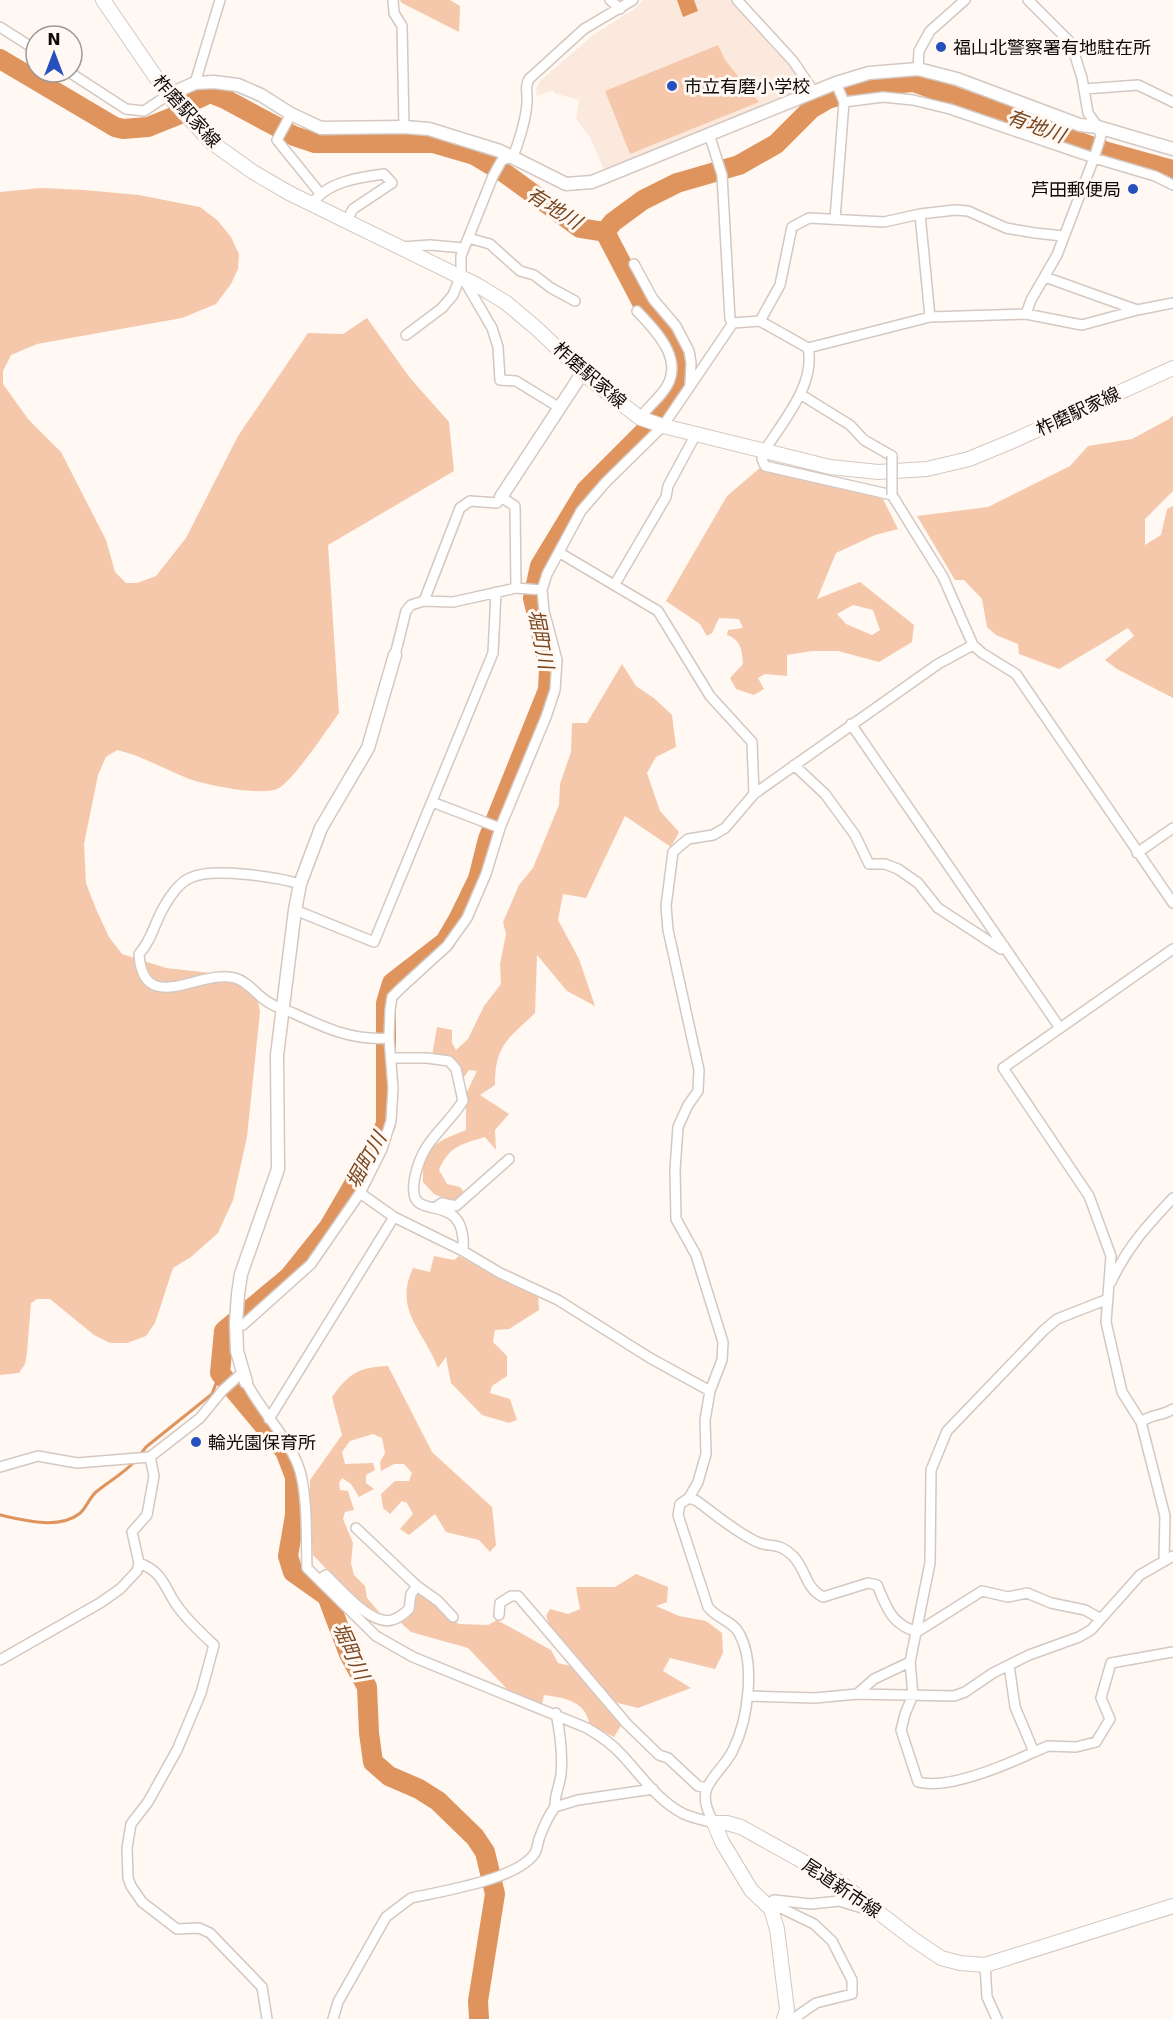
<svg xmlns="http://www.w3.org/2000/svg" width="1173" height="2019" font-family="'DejaVu Sans','Noto Sans JP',sans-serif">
	<rect width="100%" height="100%" fill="#fff8f3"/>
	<path fill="#fce9dd" d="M643 0H732L748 15 778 49 807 88 661 152 605 172 590 137 576 119 579 100 554 93 553 90 537 96 536 89 540 81 593 35 637 7Z"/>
	<path fill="#f5c8ab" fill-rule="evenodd" d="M400 0H450L460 6 459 32 402 3Z
		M718 45 725 60 759 102 630 154 605 91Z
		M41 188 84 190 139 195 200 207 217 220 231 237 239 254 238 269 231 284 216 304 182 318 37 344 11 355 3 371V384L28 419 61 452 106 540 115 572 126 583H137L156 576 186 538 238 436 308 333 343 334 367 318 410 378 449 422 454 471 328 545 339 713C326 731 295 778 279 788 262 797 207 785 189 779 164 769 143 756 117 750L106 757 98 775 84 844 86 883 96 909 109 937 122 954 166 968 238 976 246 978 255 986 260 1012 247 1137 233 1200 218 1233 191 1257 173 1268 155 1323 146 1336 127 1343H110L94 1335 50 1299H37L31 1303 27 1353 25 1364 19 1373 0 1375V192Z
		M1173 415V491L1145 519V545L1161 535 1167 509 1173 506V698L1117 669 1105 660 1134 636 1128 628 1059 669 1019 654 1018 644 996 635 987 627 982 599 964 580H955L917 516 988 507 1070 466 1088 446 1132 439 1169 419Z
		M761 467 883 499 898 529 875 535 836 553 817 599 860 582 914 625 912 642 879 662 838 651H812L787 655V676L765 674 758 678 764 689 754 695 736 689 730 678 743 664C742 650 741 640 727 635L728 630 743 628 739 619 719 618 712 633 707 636 700 624 666 601 727 496ZM853 605 873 610 880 630 872 635 846 624 837 614Z
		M622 664 636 686 655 699 672 715 676 747 656 757 647 773 660 811 679 832 671 847 625 816 586 898 563 894 558 920 579 959 595 1006 567 991 537 955 535 1013C508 1039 495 1045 495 1085L480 1095 509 1114 495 1130 496 1150 485 1137C462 1144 449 1146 439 1170L447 1184 460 1187 465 1193 452 1202 434 1194 423 1182C421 1146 437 1142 466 1130V1094L477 1071 469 1070 462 1080 459 1067 452 1057 432 1056 437 1027 452 1030V1043L456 1050 468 1039 484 1006 501 984 500 964 506 934 503 922 519 885 533 868 559 805 560 784 571 752 572 723H587Z
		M434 1256 454 1260 459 1256 490 1273 538 1294 539 1310 509 1329 495 1330 493 1342 507 1356V1376L492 1386 490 1393 510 1399 517 1420 509 1423 482 1415 451 1383 446 1357 438 1368C424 1331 393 1310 413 1268L430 1272Z
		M388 1366 432 1452 492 1507 496 1545 490 1552 479 1540 446 1532 435 1514 409 1535 400 1529 413 1514 407 1503 402 1501 390 1514 383 1508 381 1494 395 1481H409L412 1473 404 1464H394L381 1471 380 1462 385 1453 382 1438 373 1434 350 1441 342 1452 345 1464 373 1463 375 1470 366 1475V1483L374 1489 359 1497 351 1484 342 1478 339 1483 340 1490 348 1491 354 1510 345 1512 343 1519 353 1543 351 1563 354 1575 365 1586 367 1598 380 1613 358 1602 313 1555 310 1513V1480L342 1435 332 1397C349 1373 359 1367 388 1366Z
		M636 1574 668 1587 667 1602 656 1606 679 1616 706 1621 722 1633 723 1653 715 1669 670 1658 663 1671 691 1688 638 1708 614 1702 552 1631 546 1616 550 1609 568 1614 580 1609 576 1587H615Z
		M415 1593 430 1598 447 1617 459 1624 488 1625 497 1620 551 1650 558 1663 571 1666 622 1724 614 1737 590 1725C585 1701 566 1698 544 1695L542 1704 508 1690 468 1648 411 1632 401 1623 413 1610Z"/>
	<path fill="#df935d" d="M677 0H694L698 11 683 17Z"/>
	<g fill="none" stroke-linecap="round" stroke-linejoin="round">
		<path stroke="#df935d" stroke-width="3" d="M140 1455 146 1447 212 1394 220 1373
			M0 1515C23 1520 58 1530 79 1514 86 1509 89 1498 96 1492 109 1481 123 1474 134 1462"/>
		<path stroke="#df935d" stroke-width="20" d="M0 59 115 127 123 129 148 127 183 113 193 101 210 93 225 99 294 136 315 143H433L474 155 506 174 580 228 605 232
			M605 232 613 222 643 200 677 183 739 165 776 144 811 109 828 99 874 85 914 82 1107 152 1173 170
			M479 2019 478 2001 495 1894 485 1852 475 1837 438 1801 419 1789 389 1776 373 1762 369 1733 367 1687 349 1654 327 1596 293 1572 288 1556 295 1515V1477L285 1451 220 1373 224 1331 289 1277 329 1227 375 1148 386 1124V1003L392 983 445 942 459 918 478 879 488 839 548 690 549 668 533 598 540 566 586 490 667 409 680 388 684 370 679 342 647 312 605 232"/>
		<defs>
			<path id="minor" d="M393 0 394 13 402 26 404 127
				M610 0 620 9
				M737 0 793 61 814 92
				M0 27 36 50
				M918 69 919 51 930 31 965 0
				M69 72 126 109 144 111 168 95
				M195 83 220 0
				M1084 89 1138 85 1173 102
				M844 102 883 97 913 100 950 109 1094 158 1155 176 1173 185
				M291 114 277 140 319 192
				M709 134 722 175 730 319 733 323
				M312 204C326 182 360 177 384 174L392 183 353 209 347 220
				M920 214 930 317
				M835 219 844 102 836 83
				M468 238 490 244 520 271 534 275 551 288 575 301
				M402 247 430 245 464 248
				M634 264 653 299 676 326 689 351 691 363 690 384
				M1045 277 1137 310
				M464 280 492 328 498 347 500 380 516 381 560 408
				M637 311C657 332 688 363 662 393 655 402 647 408 640 418
				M1026 314 1031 300 1057 255 1094 158 1101 136 1098 127 1088 113 1082 78 1071 43 1028 0
				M760 321 780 285 792 227 809 218 884 222 920 214 955 210 968 211 1006 228 1035 233 1063 236
				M406 335 442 308 453 295 461 275V256L493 176 502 160 513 157C519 141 526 120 527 102 528 92 524 88 529 79L584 29 633 0
				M808 348 930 317 1026 314 1082 325 1137 310 1173 303
				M800 394 850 425 864 440 892 456
				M560 553 658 611 710 696 752 742 754 794
				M615 584 666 497 668 486 696 434
				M424 601 453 602 516 588 542 590
				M395 655 406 611 411 605 424 601 460 508 470 501 497 503 501 497 515 506 516 588
				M851 724 1060 1028
				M794 765 825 794 855 835 869 864H885L898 869 918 883 938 908 1001 949 1004 946
				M432 802 500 828
				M1137 853 1173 828
				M300 884C277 877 212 867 190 878 180 882 170 896 165 905 155 921 152 940 139 954 143 1018 201 968 235 978 249 982 256 995 268 1002 275 1007 285 1010 293 1013 325 1028 353 1041 389 1038
				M295 910 374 942 493 653 496 592
				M391 1058H427L449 1061 456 1069 463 1101C453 1117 439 1129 428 1145 420 1156 412 1179 414 1193 416 1220 467 1191 463 1251
				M360 1193 394 1217 463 1251 500 1273 558 1300 650 1358 710 1391
				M435 1208 442 1203 456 1206 509 1159
				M1111 1282C1128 1246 1146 1227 1173 1198
				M236 1323 243 1325 311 1264 360 1193 382 1149 391 1121 393 1088 389 1038 390 1010 392 997 400 989 447 946 467 918 486 874 500 828 546 717 555 690 557 660 544 611 542 590 547 574 581 511 606 482 663 426 733 323 760 321 808 348C816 384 783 421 765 450L762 459 765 466 892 495 943 577 973 645 982 653 1016 674 1173 903
				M246 1382C261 1411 286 1435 298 1465 308 1491 306 1539 307 1568L376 1636 413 1657 587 1728C599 1735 611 1743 621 1754 640 1774 657 1800 682 1813 691 1818 704 1820 714 1823
				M269 1419 394 1217
				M1141 1422C1151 1414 1163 1416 1173 1409
				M0 1467 38 1456 77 1463 150 1457 200 1418 223 1390 243 1372
				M689 1498 698 1482 706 1454 705 1420 710 1391 722 1360 723 1342 696 1255 676 1219 675 1170 678 1127 688 1105 698 1091 699 1070 668 930 666 906 673 852 688 839 713 835 725 828 754 794 938 664 973 645
				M356 1528 417 1586 438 1601 453 1617
				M1164 1560 1165 1516 1141 1422 1122 1392 1106 1322 1111 1256 1089 1196 1003 1068 1173 949
				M139 1563C164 1572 164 1588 178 1607 188 1621 201 1633 214 1645L201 1693 177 1750 148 1802 131 1824 127 1848 128 1878 131 1886 142 1902 177 1929 199 1928 210 1933 262 1987 267 2019
				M319 1580 326 1575C341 1589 371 1626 392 1620 399 1618 404 1614 409 1609L411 1594 417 1586
				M499 1615 500 1603 511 1596H518L627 1724 659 1755 668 1758 698 1786 707 1788
				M0 1660 100 1603 120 1589 137 1571 139 1563 132 1532 147 1515 154 1476 150 1457
				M910 1662 913 1695 905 1714 901 1730 918 1782C948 1790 1006 1765 1034 1752L1015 1707 1009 1665
				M857 1694 874 1679 910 1662 930 1563 931 1470 947 1431 1043 1331 1057 1319 1108 1299
				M748 1696 815 1698 857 1694 954 1696 965 1692 993 1673 1029 1655 1079 1637 1091 1630 1140 1575 1173 1556
				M1034 1752 1048 1746 1076 1747 1096 1742 1110 1719 1101 1698 1111 1663 1173 1652
				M555 1807C554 1796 560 1785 561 1774 563 1754 560 1733 556 1713
				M714 1823C708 1813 702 1800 707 1788 712 1776 727 1763 733 1750 748 1720 756 1663 739 1633 733 1621 717 1619 708 1607L678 1515 680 1504 689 1498 697 1501C716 1515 733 1530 755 1541 770 1549 776 1540 793 1556 806 1569 805 1588 823 1597L868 1583 877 1585C887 1608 891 1624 917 1632L982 1591 1008 1597 1027 1593 1051 1603 1085 1610 1101 1619
				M767 1905 783 1909 814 1924 832 1941 852 1980V1994L816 2003 793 2019
				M767 1905 774 1900 811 1904 839 1901 862 1908 870 1906
				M985 1965 987 1997 997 2019
				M333 2019 338 2002 386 1917 411 1898C442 1891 517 1880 535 1853 537 1849 538 1843 539 1839 543 1828 548 1816 555 1807L578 1800 653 1789"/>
			<path id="tertiary" d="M168 95 195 83 214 82 238 85 261 95 291 114 321 128 404 127 429 129 500 151 566 184 592 182 836 83 869 73 918 69 957 79 1080 125 1098 127 1173 149
				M501 497 583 372
				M246 1382 237 1351 236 1323 238 1294 241 1274 278 1169 277 1055 295 910 300 884 321 828 368 748 395 655"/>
			<path id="secondary" d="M103 0 168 95 211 142 253 172 289 193 477 285 505 302 535 327 591 380 640 418 663 426 830 467 878 472 927 469 969 459 1015 440 1173 368
				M784 2019 787 2010 777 1929 771 1909 751 1890 722 1842 714 1823H727L741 1827 838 1881 913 1939 941 1958 960 1963 985 1965 1173 1906"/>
		</defs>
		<use href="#minor" stroke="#d4c8c1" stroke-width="12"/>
		<use href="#tertiary" stroke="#d4c8c1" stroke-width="15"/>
		<use href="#secondary" stroke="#d4c8c1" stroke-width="16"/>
		<use href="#minor" stroke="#fff" stroke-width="9"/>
		<use href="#tertiary" stroke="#fff" stroke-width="12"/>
		<use href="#secondary" stroke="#fff" stroke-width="14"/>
		<defs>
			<path id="minor-bridge" d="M892 456V495"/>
		</defs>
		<use href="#minor-bridge" stroke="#d4c8c1" stroke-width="12" stroke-linecap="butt"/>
		<use href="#minor-bridge" stroke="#fff" stroke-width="9"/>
	</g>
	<g fill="#2750bf" stroke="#fff8f3" stroke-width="2">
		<circle cx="941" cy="47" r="6"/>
		<circle cx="672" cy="86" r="6"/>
		<circle cx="1133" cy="189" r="6"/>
		<circle cx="196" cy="1442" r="6"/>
	</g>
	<g text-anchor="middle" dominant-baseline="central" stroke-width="6" stroke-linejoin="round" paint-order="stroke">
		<g font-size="18" fill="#0e0a08" stroke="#fff8f3" text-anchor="start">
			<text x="953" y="47">福山北警察署有地駐在所</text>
			<text x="684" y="86">市立有磨小学校</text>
			<text x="1121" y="189" text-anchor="end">芦田郵便局</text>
			<text x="208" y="1442">輪光園保育所</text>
		</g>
		<g font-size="18" fill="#0e0a08" stroke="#fff8f3">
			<text transform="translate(187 111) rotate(48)">柞磨駅家線</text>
			<text transform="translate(590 375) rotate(41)">柞磨駅家線</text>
			<text transform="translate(1078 411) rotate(-25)">柞磨駅家線</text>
			<text transform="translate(842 1888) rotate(34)">尾道新市線</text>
		</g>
		<g font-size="20" font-style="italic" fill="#7a4720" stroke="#fff8f3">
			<text transform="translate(1036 126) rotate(20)">有地川</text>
			<text transform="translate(554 208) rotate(32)">有地川</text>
			<text transform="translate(541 639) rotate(79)">堀町川</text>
			<text transform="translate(366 1160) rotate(-61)">堀町川</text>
			<text transform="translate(351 1651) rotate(66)">堀町川</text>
		</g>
	</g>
	<g transform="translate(54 54)"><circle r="28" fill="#fff8f3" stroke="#9f9995" stroke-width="1.5"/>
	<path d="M0-4.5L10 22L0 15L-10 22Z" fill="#2750bf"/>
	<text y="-9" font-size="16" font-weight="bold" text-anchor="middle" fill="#0e0a08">N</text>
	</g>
</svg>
